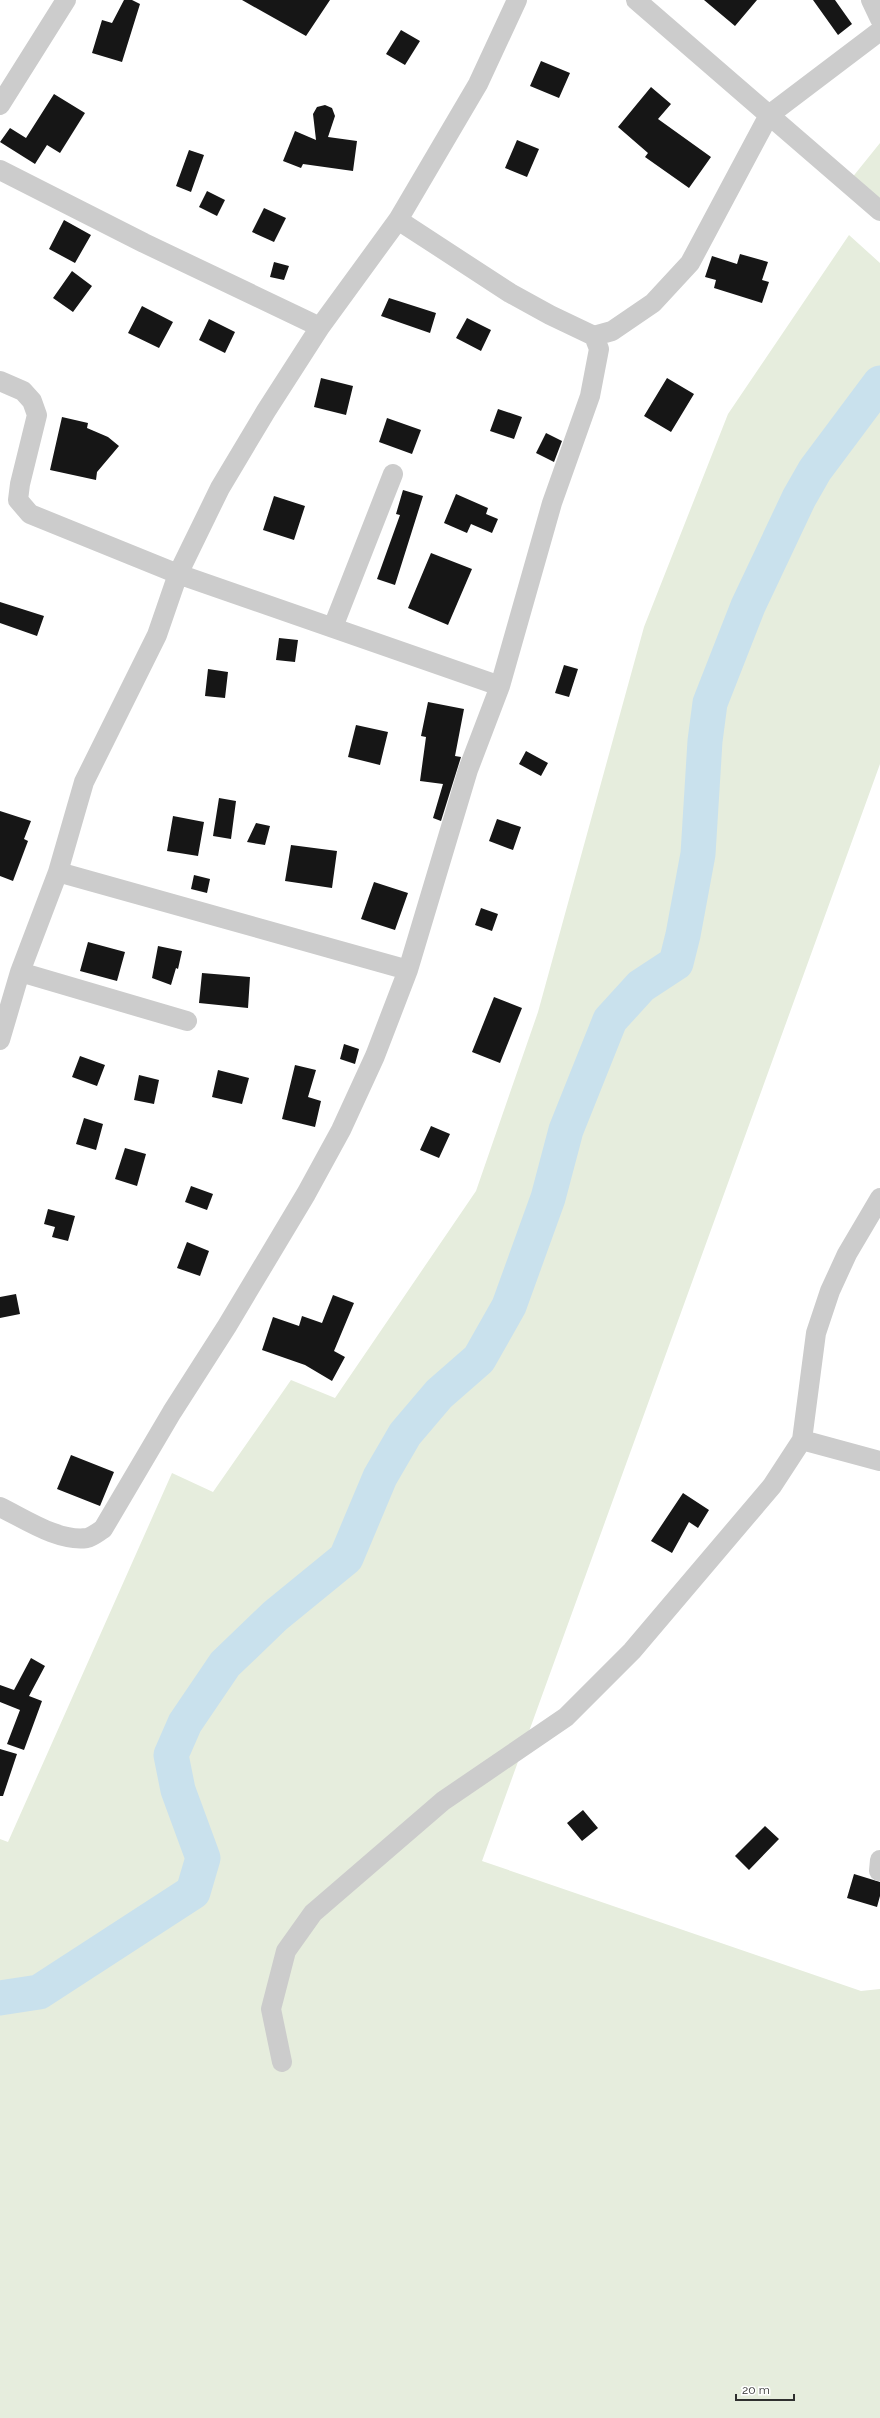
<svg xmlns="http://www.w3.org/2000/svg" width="880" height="2418" font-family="Raleway,sans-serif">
	<rect width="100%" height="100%" fill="#fff"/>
	<path fill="#e6eddd" d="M880 143V204L851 179Z
		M849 235 880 263V764L482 1861 861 1991 880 1989V2418H0V1839L8 1842 172 1473 213 1492 291 1380 335 1398 476 1191 538 1012 644 627 728 414Z"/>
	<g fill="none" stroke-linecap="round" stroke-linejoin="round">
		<path stroke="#c9e1ed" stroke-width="35" d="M0 1998 39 1992 193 1892 203 1858 178 1790 171 1755 185 1723 225 1664 275 1616 346 1558 380 1477 405 1434 439 1394 479 1359 509 1306 548 1198 566 1130 610 1020 641 986 676 963 683 935 698 854 705 741 710 703 748 606 799 498 815 470 880 383"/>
	</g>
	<path fill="#161616" d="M124 0H132L140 4 122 62 92 53 102 20 112 23Z
		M242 0H330L306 36Z
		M704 0H757L735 26Z
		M813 0H835L852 24 838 35Z
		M401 30 420 41 405 65 386 54Z
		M541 61 570 73 559 98 530 86Z
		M651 87 671 104 658 119 711 157 689 188 645 157 648 153 618 127Z
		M54 94 85 113 60 153 47 145 35 164 0 142 10 128 26 138Z
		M325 105 332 108 335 116 328 137 357 141 353 171 303 164 301 168 283 161 295 131 316 140 313 114 317 107Z
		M517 140 539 149 527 177 505 168Z
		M189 150 204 155 191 192 176 186Z
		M207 191 225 200 217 216 199 207Z
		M264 208 286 218 274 242 252 232Z
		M64 220 91 235 75 263 49 249Z
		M740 254 768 262 762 280 769 282 762 303 714 288 716 280 705 277 712 256 737 264Z
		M274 262 289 266 284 280 270 277Z
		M72 271 92 286 73 312 53 298Z
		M389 298 436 313 430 333 381 316Z
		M142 306 173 322 159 348 128 333Z
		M467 318 491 330 481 351 456 338Z
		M209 319 235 332 225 353 199 340Z
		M321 378 353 386 346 415 314 407Z
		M667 378 694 394 671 432 644 416Z
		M498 409 522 417 514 439 490 431Z
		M62 417 88 423 87 428 108 437 119 446 97 472 96 480 50 470Z
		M387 418 421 430 412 454 379 442Z
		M546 433 562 441 554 462 536 453Z
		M403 490 423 496 395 585 377 579 400 515 396 514Z
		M456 494 488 508 486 514 498 519 492 533 471 524 467 533 444 523Z
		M274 496 305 506 294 540 263 530Z
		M431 553 472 569 448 625 408 608Z
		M0 602 44 616 37 636 0 623Z
		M279 638 298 640 295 662 276 660Z
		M564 665 578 669 569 697 555 693Z
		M208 669 228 672 225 698 205 696Z
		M428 702 464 709 455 756 461 757 441 821 433 818 443 784 420 781 426 737 421 736Z
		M356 725 388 732 380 765 348 757Z
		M526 751 548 763 541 776 519 764Z
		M219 798 236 801 231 839 213 836Z
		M0 811 31 821 24 839 28 841 13 881 0 876Z
		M173 816 204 822 198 856 167 851Z
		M497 819 521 827 513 850 489 841Z
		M256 823 270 826 265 845 247 842Z
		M291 845 337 851 332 888 285 881Z
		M194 875 210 879 207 893 191 889Z
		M374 882 408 893 395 930 361 919Z
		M481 908 498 914 492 931 475 925Z
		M88 942 125 952 117 981 80 971Z
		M158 946 182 951 178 969 176 968 171 985 152 978Z
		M202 973 250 977 248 1008 199 1003Z
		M494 997 522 1008 500 1063 472 1052Z
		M344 1044 359 1049 355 1064 340 1059Z
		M80 1056 105 1065 97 1086 72 1077Z
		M295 1065 316 1070 308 1097 321 1101 315 1127 282 1119Z
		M218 1070 249 1078 242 1104 212 1097Z
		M139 1075 159 1080 154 1104 134 1100Z
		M84 1118 103 1124 96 1150 76 1144Z
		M431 1126 450 1134 439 1158 420 1150Z
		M125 1148 146 1154 137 1186 115 1179Z
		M191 1186 213 1194 207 1210 185 1202Z
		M48 1209 75 1216 68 1241 52 1237 55 1227 44 1224Z
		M187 1242 209 1251 200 1276 177 1268Z
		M16 1294 20 1314 0 1318V1297Z
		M333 1295 354 1303 334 1351 345 1357 332 1381 305 1365 262 1350 273 1317 299 1326 302 1316 322 1323Z
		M71 1455 114 1472 100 1506 57 1489Z
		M683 1493 709 1510 698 1528 689 1522 672 1553 651 1541Z
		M31 1658 45 1666 29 1696 42 1701 24 1750 7 1744 20 1710 0 1702V1685L14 1690Z
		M0 1749 17 1754 3 1796H0Z
		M583 1810 598 1828 582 1841 567 1823Z
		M765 1826 779 1839 749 1870 735 1856Z
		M854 1874 880 1882V1896L877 1907 847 1898Z"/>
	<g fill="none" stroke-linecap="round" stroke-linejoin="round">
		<path stroke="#ccc" stroke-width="20" d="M636 0 880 211
			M871 0 880 19
			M0 105 66 0
			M0 170 144 243 320 327
			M398 220 510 293 550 315 594 336 612 331 653 303 690 263 769 115 880 31
			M0 381 23 391 32 401 37 415 20 484 18 500 30 514 178 574 500 686
			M333 627 393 474
			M58 872 408 970
			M20 972 187 1021
			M0 1040 20 972 58 872 84 782 157 635 178 574 220 488 266 411 320 327 398 220 478 84 517 0
			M802 1440 880 1461
			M0 1507C25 1519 58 1542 87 1538 92 1537 98 1532 103 1529L172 1412 227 1326 306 1194 341 1130 375 1056 408 970 468 770 500 686 552 503 590 396 599 349 594 336
			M879 1871 880 1860
			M282 2062 271 2009 286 1951 313 1913 443 1801 566 1717 632 1651 772 1486 802 1440 816 1333 830 1291 847 1254 880 1198"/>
	</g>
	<path d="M736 2394v6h58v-6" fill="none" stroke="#2f2f2f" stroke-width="2"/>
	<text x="742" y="2394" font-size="12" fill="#2f2f2f" stroke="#ffffff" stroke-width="3" paint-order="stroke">20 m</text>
</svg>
